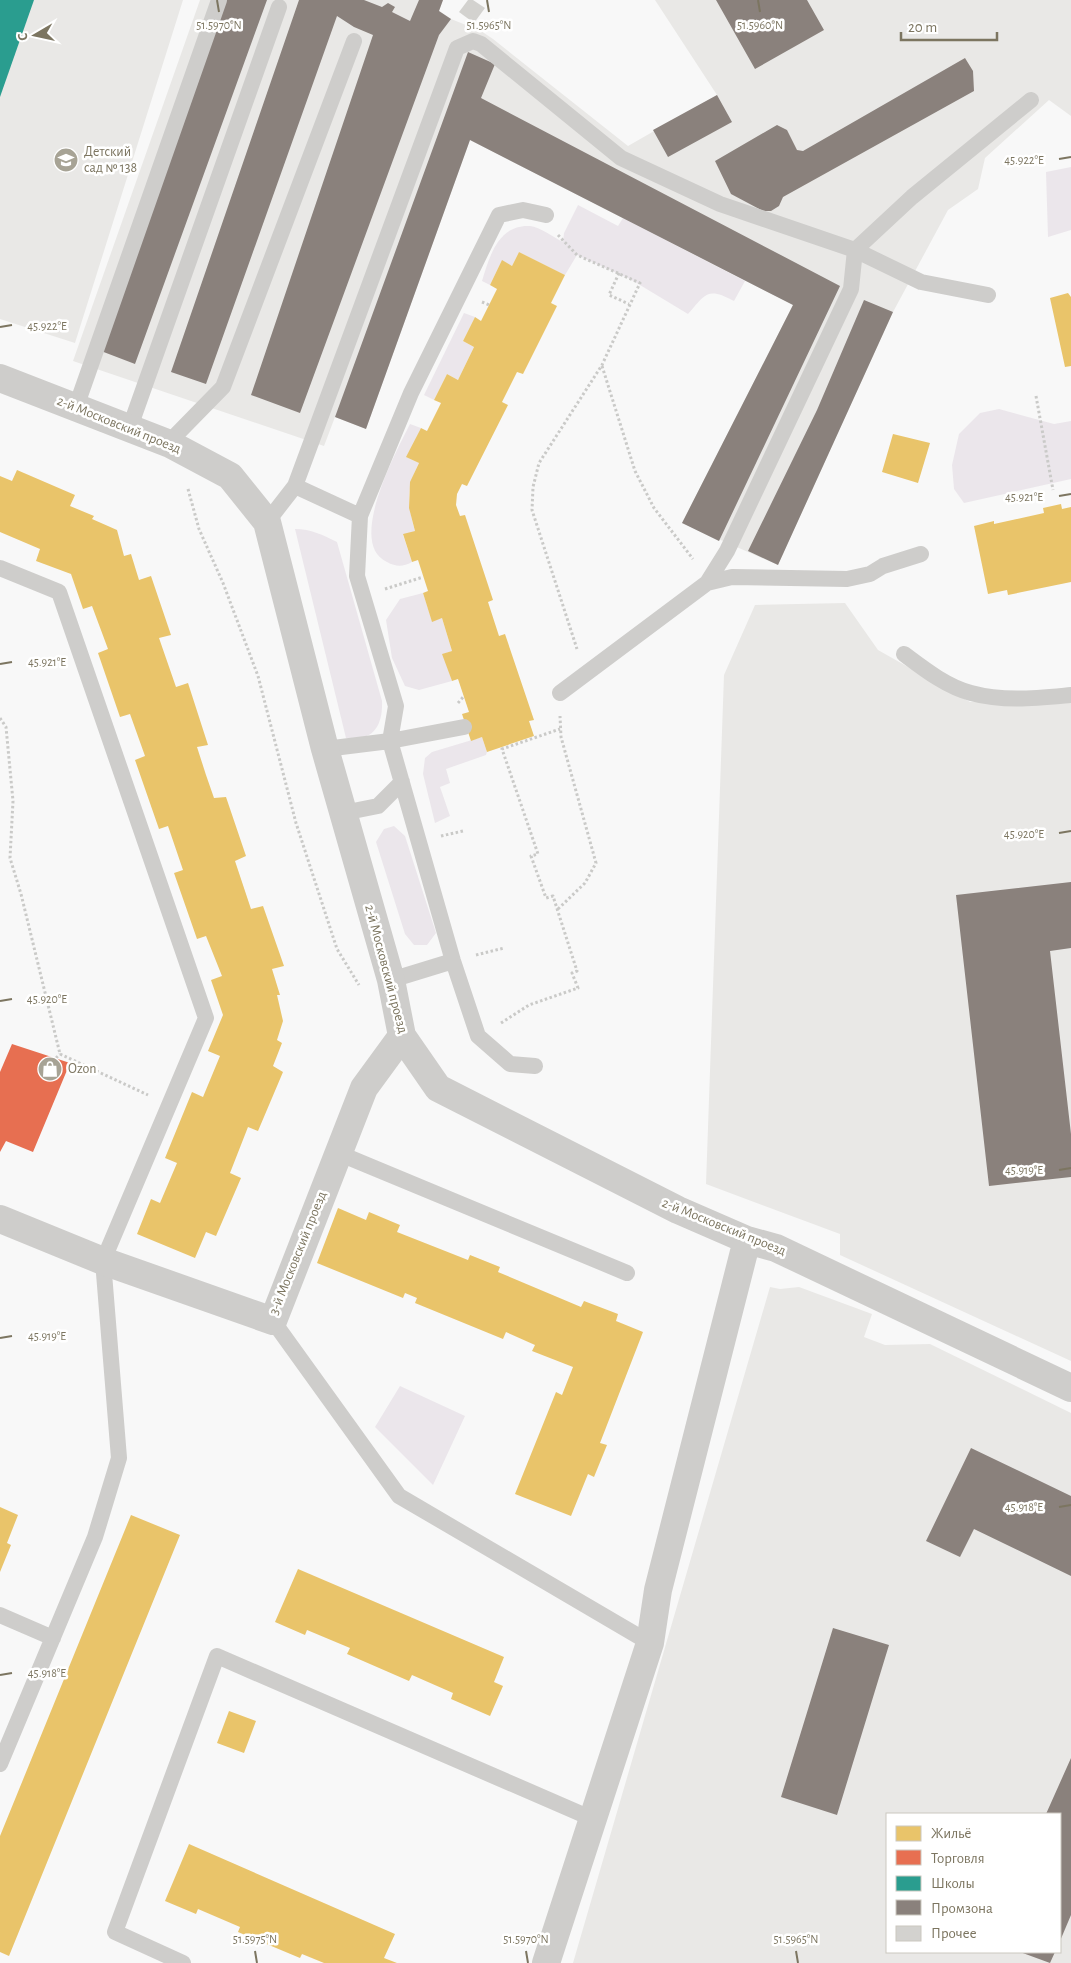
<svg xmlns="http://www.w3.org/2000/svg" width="1071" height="1963" font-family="'Alegreya Sans',sans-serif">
	<rect width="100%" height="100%" fill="#f8f8f8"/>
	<path fill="#e9e8e6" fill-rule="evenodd" d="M0 0H183L75 343 0 319Z
		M200 0H443L439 11 451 19 481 31 493 39 628 146 717 95 655 0H1071V116L1049 100 985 158 978 189 948 210 893 312 778 565 682 523 793 305 470 140 366 429 335 417 324 446 73 361Z
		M845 603 878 650 970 702 1071 697V1361L840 1255V1234L706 1184 724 675 755 605Z
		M770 1287 780 1289 799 1287 872 1314 864 1337 885 1345 930 1344 1071 1413V1963H573ZM887 1814H1060V1952H887Z"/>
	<path fill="#ebe6eb" d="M1071 167V230L1048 237 1046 172Z
		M578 205 618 226 623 218 745 281 734 301C708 287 706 293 688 314L630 279 577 255 565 275 519 252 512 266 502 261 490 285 482 281C489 258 498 224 530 226 540 227 553 237 563 242L564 233Z
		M464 313 475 317 463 341 474 347 458 380 447 374 434 400 424 395Z
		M999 409 1054 424 1071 421V479L964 503 954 489 952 465 959 434 980 413Z
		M410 424 421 428 407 457 419 463C406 489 407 503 415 531L403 535 412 562C403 567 396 567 387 562 346 544 397 450 410 424Z
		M295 529C311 529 323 535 337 542L382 701C383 726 373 742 346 738Z
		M423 593 432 621 442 618 452 651 443 654 452 681 419 690 405 686 392 658 386 620 400 599Z
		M482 737 487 752 486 755 446 769 450 783 440 787 450 816 435 823 423 774 425 758 432 752Z
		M394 826 405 836 436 933 427 945H414L405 934 376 842 384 829Z
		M400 1386 465 1416 433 1485 375 1427Z"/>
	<path fill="#e9c46a" d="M519 252 565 275 551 303 557 306 523 374 517 372 502 402 508 405 467 486 462 484 457 494 456 505 460 516 465 515 493 600 488 602 499 636 505 634 534 720 529 721 534 736 487 752 482 737 471 741 462 714 469 712 458 679 452 681 442 654 452 651 442 618 432 622 423 593 428 591 418 560 412 562 403 534 415 531 409 508 410 482 419 463 406 457 421 428 427 431 441 403 434 400 447 374 458 380 474 347 463 341 475 317 481 321 497 289 490 285 502 260 512 266Z
		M1068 293 1071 297V366L1065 367 1050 298Z
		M893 434 930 443 918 483 882 472Z
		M17 470 75 495 70 506 94 516 92 519 117 530 124 556 131 554 139 580 151 576 171 635 159 638 176 687 188 683 208 745 197 747 206 775 214 798 226 797 246 856 235 861 251 909 263 906 284 966 272 969 280 995H277L283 1021 277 1040 282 1043 273 1066 283 1072 258 1131 248 1127 230 1173 241 1178 216 1236 206 1232 195 1258 137 1234 151 1199 160 1203 177 1163 165 1158 192 1092 203 1097 220 1056 208 1051 223 1015 211 980 222 976 206 936 197 939 174 873 183 870 168 826 159 829 135 760 145 756 130 714 120 717 98 653 108 649 92 606 83 609 71 574 36 561 40 549 0 532V476L12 481Z
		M1061 504 1062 509 1071 507V582L1008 595 1007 590 988 594 974 526 994 521V524L1044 513 1043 508Z
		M338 1208 366 1220 369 1212 400 1225 397 1232 468 1260 470 1255 500 1267 498 1272 581 1307 584 1301 618 1314 616 1321 643 1332 600 1443 607 1445 594 1477 588 1474 571 1516 515 1494 556 1392 562 1395 573 1367 532 1351 535 1345 506 1332 503 1339 415 1303 417 1298 405 1293 403 1298 317 1263Z
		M0 1507 18 1515 7 1543 11 1545 0 1572Z
		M131 1515 180 1535 9 1956 0 1952V1836Z
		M298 1569 504 1657 494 1682 503 1686 490 1716 451 1699 453 1693 412 1675 409 1681 347 1654 350 1648 307 1630 305 1635 275 1622Z
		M229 1711 256 1721 244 1753 217 1743Z
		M189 1844 395 1934 384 1958 397 1963H324L302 1954 300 1958 238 1932 240 1927 198 1909 196 1914 165 1901Z"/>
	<path fill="#e76f51" d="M12 1044 70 1063 33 1152 6 1141 0 1152V1072Z"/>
	<path fill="#2a9d8f" d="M0 0H34L0 97Z"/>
	<path fill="#8a817c" d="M226 0H267L135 364 101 351Z
		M299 0H364L382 7 388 3 395 7 392 12 410 21 419 0H443L439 11 451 19 439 35 300 413 251 395 373 35 354 27 337 16 206 384 171 372Z
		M716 0H807L824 30 755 69Z
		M468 52 495 64 481 98 840 286 719 541 682 523 793 305 470 140 366 429 335 417Z
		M965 58 973 71 974 91 783 197 779 206 771 211H763L731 194 715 161 777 125 787 130 797 150 803 151Z
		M717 95 732 122 668 157 653 130Z
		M864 300 893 312 778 565 748 551 817 410Z
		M1071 882V948L1050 951 1071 1134V1177L989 1186 956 895Z
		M971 1448 1071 1496V1576L974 1529 960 1557 926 1541Z
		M833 1628 889 1645 837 1815 781 1797Z
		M1071 1758V1915L1060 1941V1814H1046Z
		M1020 1952H1055L1050 1963Z"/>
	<path fill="#d3d2cf" d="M468 0H473L485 8 474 23 459 12Z"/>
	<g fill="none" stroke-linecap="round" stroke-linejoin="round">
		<path stroke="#cacac8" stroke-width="3" stroke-dasharray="2.5 2.5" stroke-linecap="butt" d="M558 235 577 255 640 283 602 365 539 463 533 487 532 510 577 649
			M619 273 609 295 629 304
			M482 302 489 305
			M602 366 635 471 654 508 693 559
			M1036 396 1053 490
			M188 489 199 529 223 583 258 676 296 823 337 949 359 985
			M385 589 423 577
			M458 703 464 696
			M0 718 6 727 13 801 10 858 21 894 60 1054
			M441 836 463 831
			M558 909 585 883 596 863 561 737 560 716
			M476 955 504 948
			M501 1023 529 1005 578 988 572 973 577 971 553 896 546 898 531 856 538 854 502 749 560 729
			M60 1054 148 1095
			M56 1058 60 1054"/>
		<path stroke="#cecdcb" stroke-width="16" d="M76 407 219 0
			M130 427 279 7
			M170 444 176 435 223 387 354 41
			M295 486 360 516 411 393 499 215 523 210 546 215
			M360 516 357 576 396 706 390 741 453 961 478 1036 510 1064 535 1066
			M267 522 295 486 457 48 473 41 481 44 621 158 720 204 855 250 921 282 988 295
			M0 568 59 592 206 1018 103 1261 119 1458 95 1537 0 1764
			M707 583 727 551 851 289 855 250 912 197 1031 100
			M904 654C924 669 947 687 971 693 1004 702 1038 698 1071 695
			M560 693 707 583 732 577 847 579 870 574 883 566 921 554
			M325 749 390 741 464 727
			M343 813 378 806 402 782
			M391 980 453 961
			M338 1153 627 1273
			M273 1321 399 1496 650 1643
			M0 1615 53 1638
			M183 1963 115 1932 217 1656 593 1819"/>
		<path stroke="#cecdcb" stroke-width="28" d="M0 378 170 444 230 476 267 522 325 749 391 980 402 1036 438 1088 678 1210 747 1240 776 1248 1071 1388
			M0 1219 103 1261 273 1321 364 1088 402 1036
			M546 1963 650 1643 658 1590 747 1240"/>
	</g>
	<path fill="none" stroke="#7c7560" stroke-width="2" d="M217 0 219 12M487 0 489 12M758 0 760 12M1059 159 1071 157M0 327 12 325M1059 496 1071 494M0 664 12 662M1059 833 1071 831M0 1001 12 999M1059 1170 1071 1168M0 1338 12 1336M1059 1507 1071 1505M0 1675 12 1673M255 1951 257 1963M526 1951 528 1963M796 1951 798 1963"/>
	<defs>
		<symbol id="school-disc" viewBox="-11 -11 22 22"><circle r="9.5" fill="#a7a395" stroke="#fff"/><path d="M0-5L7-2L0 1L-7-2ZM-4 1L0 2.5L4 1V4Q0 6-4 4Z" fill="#fff"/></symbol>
		<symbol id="shop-disc" viewBox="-11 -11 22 22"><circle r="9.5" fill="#a7a395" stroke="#fff"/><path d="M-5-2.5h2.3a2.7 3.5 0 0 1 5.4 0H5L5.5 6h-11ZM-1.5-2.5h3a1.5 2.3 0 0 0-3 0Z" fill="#fff"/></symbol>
	</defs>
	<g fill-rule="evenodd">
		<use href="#school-disc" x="52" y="146" width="28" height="28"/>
		<use href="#shop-disc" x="36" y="1055" width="28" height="28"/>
	</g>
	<g text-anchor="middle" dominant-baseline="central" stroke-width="5" stroke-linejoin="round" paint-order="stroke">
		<g font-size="14" fill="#7c7560" stroke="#fff" text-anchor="start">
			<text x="84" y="152">Детский<tspan x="84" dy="16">сад № 138</tspan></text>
			<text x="68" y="1069">Ozon</text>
		</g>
		<g font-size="14" fill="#7c7560" stroke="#fff">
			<text transform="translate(119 425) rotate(22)">2-й Московский проезд</text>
			<text transform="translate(386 969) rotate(75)">2-й Московский проезд</text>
			<text transform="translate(724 1227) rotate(22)">2-й Московский проезд</text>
			<text transform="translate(298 1253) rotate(-68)">3-й Московский проезд</text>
		</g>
	</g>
	<g font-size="12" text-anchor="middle" fill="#7c7560" stroke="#fff" stroke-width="5" stroke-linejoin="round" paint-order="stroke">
		<text x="219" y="29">51.5970°N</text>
		<text x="489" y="29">51.5965°N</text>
		<text x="760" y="29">51.5960°N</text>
		<text x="1024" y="164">45.922°E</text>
		<text x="47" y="330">45.922°E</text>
		<text x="1024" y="501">45.921°E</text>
		<text x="47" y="666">45.921°E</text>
		<text x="1024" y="838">45.920°E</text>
		<text x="47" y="1003">45.920°E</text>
		<text x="1024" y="1174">45.919°E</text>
		<text x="47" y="1340">45.919°E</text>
		<text x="1024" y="1511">45.918°E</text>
		<text x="47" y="1677">45.918°E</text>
		<text x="255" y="1943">51.5975°N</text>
		<text x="526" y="1943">51.5970°N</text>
		<text x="796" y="1943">51.5965°N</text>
	</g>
	<rect x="886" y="1813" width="175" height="140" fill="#ffffff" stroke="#cbc8bf"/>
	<rect x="896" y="1826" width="25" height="15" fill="#e9c46a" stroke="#cbc8bf"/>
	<text x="931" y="1838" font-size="15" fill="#7c7560">Жильё</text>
	<rect x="896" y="1850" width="25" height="15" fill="#e76f51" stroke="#cbc8bf"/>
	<text x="931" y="1863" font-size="15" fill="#7c7560">Торговля</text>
	<rect x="896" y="1876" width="25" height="15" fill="#2a9d8f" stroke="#cbc8bf"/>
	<text x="931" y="1888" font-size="15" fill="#7c7560">Школы</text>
	<rect x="896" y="1900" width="25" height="15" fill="#8a817c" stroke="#cbc8bf"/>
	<text x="931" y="1913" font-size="15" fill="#7c7560">Промзона</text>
	<rect x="896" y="1926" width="25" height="15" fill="#d3d2cf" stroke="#cbc8bf"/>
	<text x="931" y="1938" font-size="15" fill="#7c7560">Прочее</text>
	<g transform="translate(35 35) rotate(261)" stroke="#ffffff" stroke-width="4" paint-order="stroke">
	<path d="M0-4L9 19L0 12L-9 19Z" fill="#7c7560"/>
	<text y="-8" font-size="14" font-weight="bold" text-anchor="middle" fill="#7c7560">С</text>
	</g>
	<path d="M901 32v8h96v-8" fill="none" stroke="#7c7560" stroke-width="2.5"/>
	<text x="908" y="32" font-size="15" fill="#7c7560" stroke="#ffffff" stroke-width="4" paint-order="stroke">20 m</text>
</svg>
